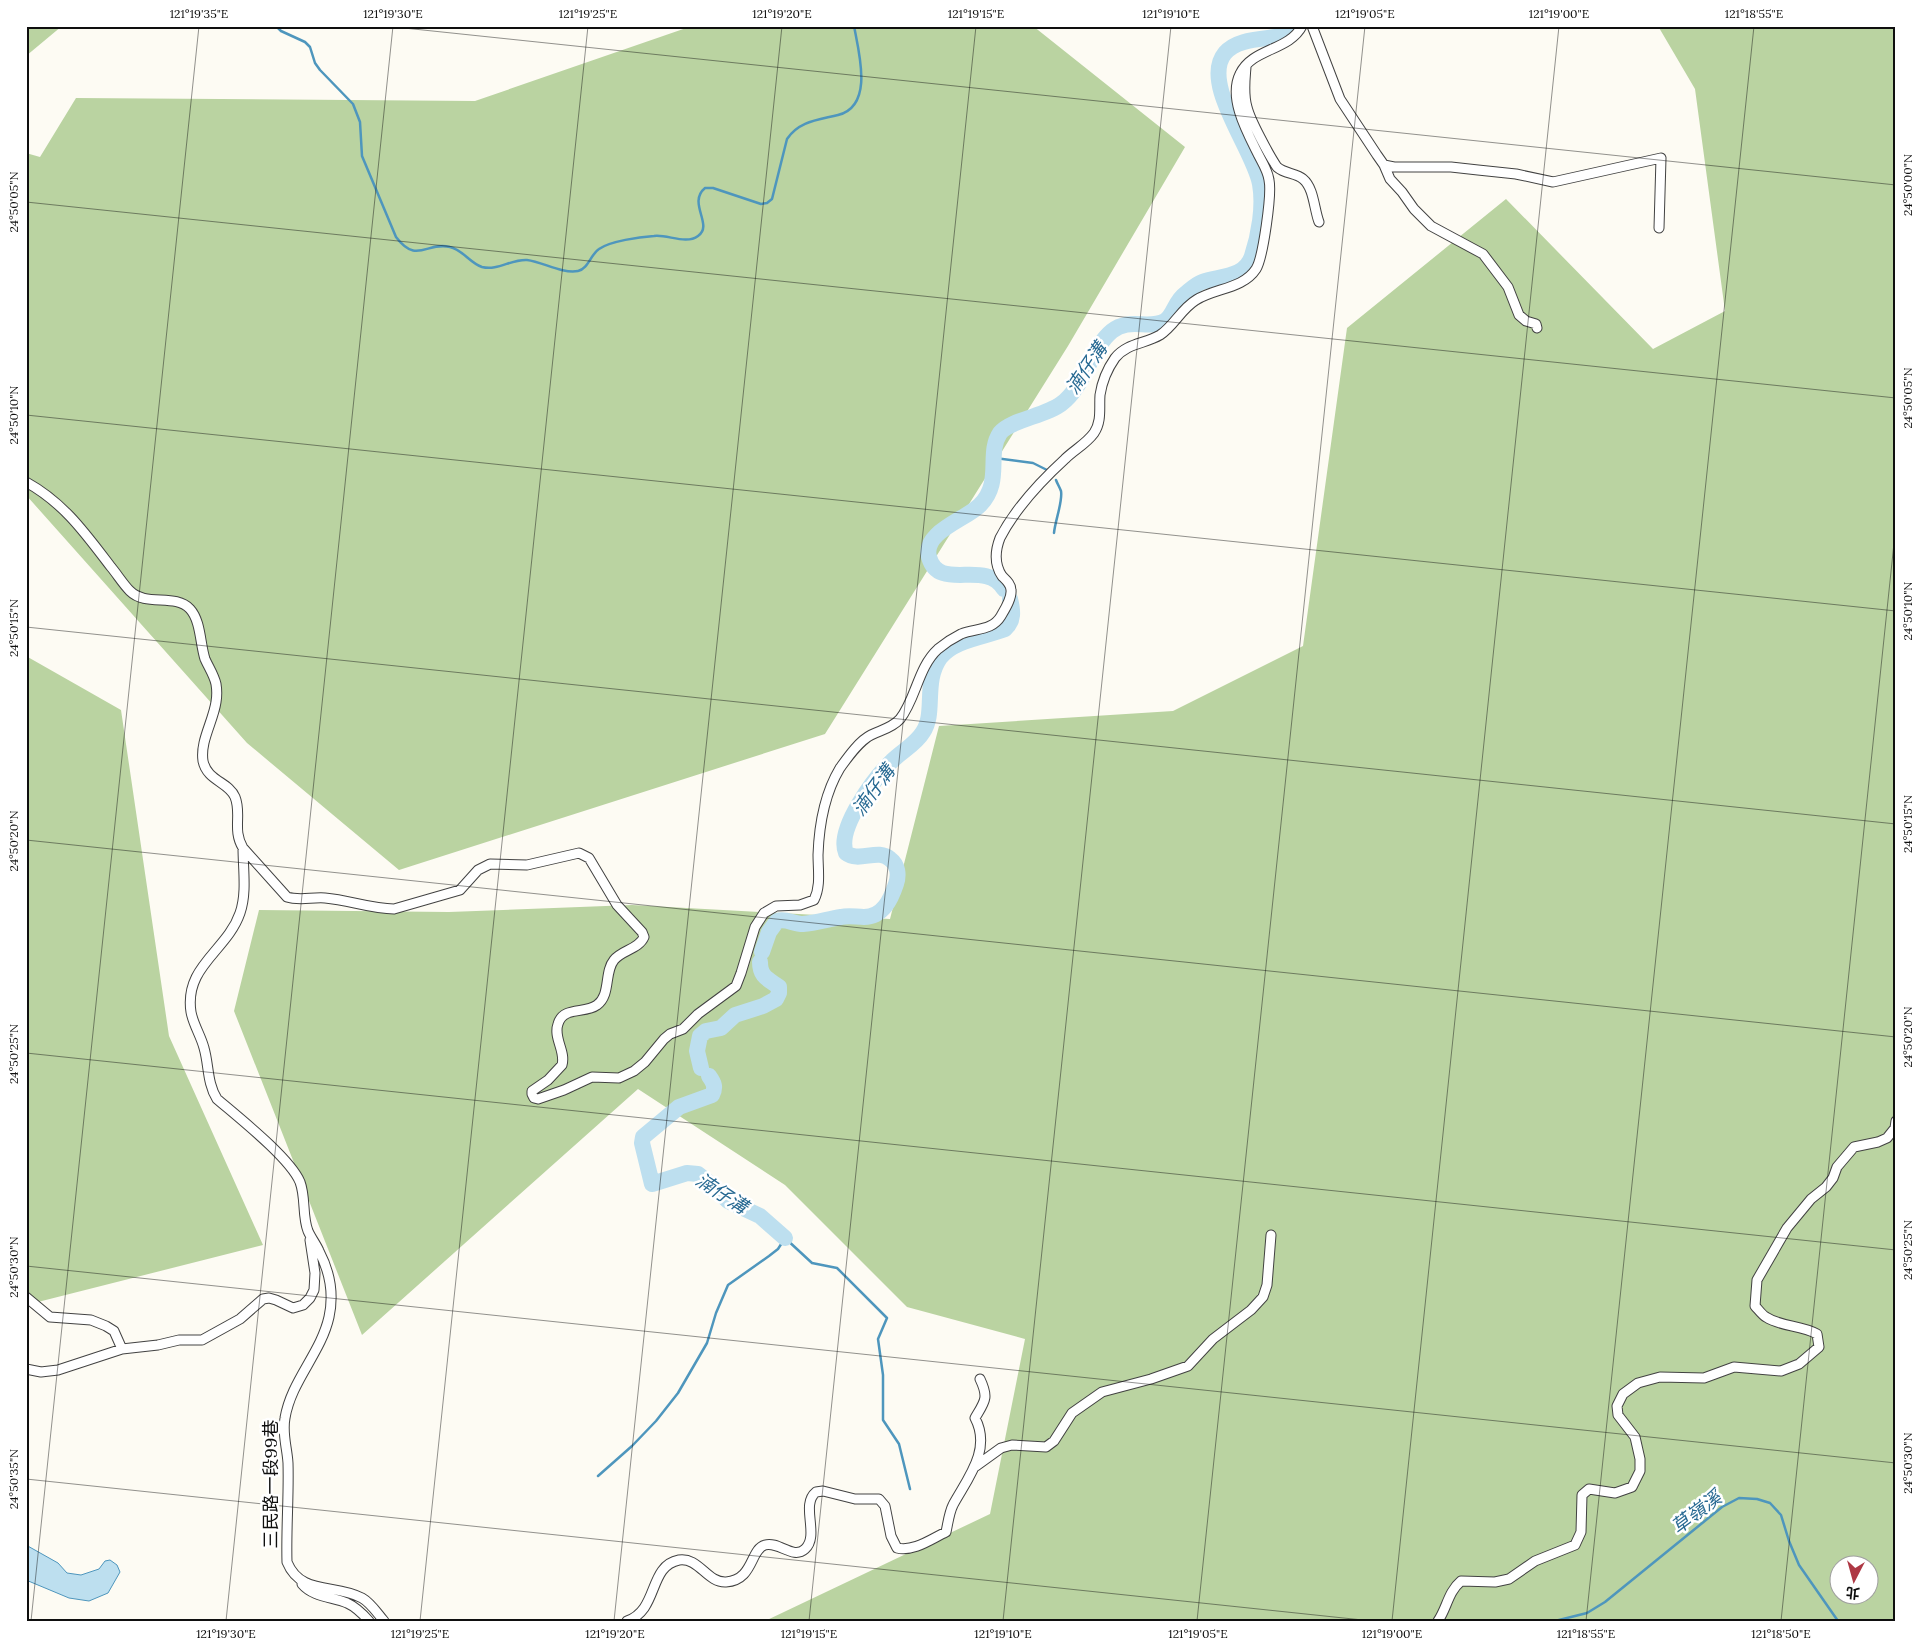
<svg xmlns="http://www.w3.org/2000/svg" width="1922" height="1647" font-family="Lora,'Noto Sans TC',serif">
	<rect width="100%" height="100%" fill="#fdfbf3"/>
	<path fill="#bad3a1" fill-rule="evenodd" d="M26 26H62L26 56Z
		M692 26H1033L1185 147 1068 346 825 734 399 870 247 743 26 495V153L40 157 76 98 475 101Z
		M1658 26H1896V1621H765L990 1514 1025 1339 907 1307 785 1185 638 1089 362 1335 234 1011 259 910 449 912 632 905 890 919 939 726 1173 711 1303 646 1347 328 1506 199 1653 349 1725 311 1695 89ZM1840 1564H1870V1594H1840Z
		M26 656 121 710 169 1036 263 1245 26 1305Z"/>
	<path fill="#bddfef" stroke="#4e96bd" d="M26 1545 58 1563 67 1573 81 1575 99 1569 105 1561 110 1560 117 1565 120 1572 108 1593 89 1601 69 1598 26 1580Z"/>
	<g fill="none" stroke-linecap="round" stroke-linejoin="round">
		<path stroke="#4e96bd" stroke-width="2.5" d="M276 26 281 31 305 42 310 47 315 63 320 70 353 104 360 122 362 156 396 237C417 265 427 241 450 247 463 250 470 263 482 267 498 271 511 259 527 260 543 262 562 274 578 271 588 269 591 254 599 249 610 241 640 237 654 236 667 234 686 245 698 236 714 225 687 203 705 188H713L761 204 767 203 772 199 787 139C799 121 818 120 838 115 874 106 859 53 854 26
			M995 458 1033 463 1049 471
			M1054 533C1055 521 1063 501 1061 491 1060 488 1057 483 1056 480
			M598 1476 632 1446 656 1421 678 1393 707 1343 716 1313 728 1285 769 1256 778 1249 785 1238 812 1263 837 1268 887 1318 878 1339 883 1375V1420L899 1444 910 1489
			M1555 1621 1587 1613 1605 1602 1722 1507 1739 1498 1757 1499 1770 1503 1781 1515 1789 1541 1799 1565 1838 1621"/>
		<path stroke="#bddfef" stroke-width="16" d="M1004 589C985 558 939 593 929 557 922 532 967 519 980 505 1003 482 986 454 1000 433 1010 420 1045 416 1061 404 1086 385 1090 349 1112 331 1129 317 1149 330 1165 321 1174 315 1175 301 1185 294 1190 290 1196 284 1202 282 1220 276 1245 278 1252 256 1259 235 1264 206 1260 184 1254 150 1200 83 1225 53 1239 37 1267 40 1285 35L1292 26
			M762 952 769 932 777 921C786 918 793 924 803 924 816 923 828 919 841 917 849 915 856 917 864 917 883 917 891 899 896 884 899 875 898 865 890 859 878 848 859 863 846 853 836 829 875 777 892 761 902 751 916 744 923 732 936 713 923 682 940 658 953 640 985 637 1005 629 1014 621 1013 611 1010 599
			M701 1068 697 1051 700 1036 706 1031 721 1028 735 1015 763 1006 776 999 779 993V987C768 979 760 977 760 962
			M709 1076C714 1083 716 1087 712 1095L679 1107 643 1137 642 1143 652 1184 687 1173 698 1174 708 1182 728 1201 760 1216 785 1238"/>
		<defs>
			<path id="minor" d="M1312 26 1340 99 1377 155 1384 165 1394 167H1451L1478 170 1516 174 1553 182 1661 158 1659 228
				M1246 67C1245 80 1243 94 1247 107 1250 120 1269 155 1277 167 1285 174 1296 173 1303 179 1314 188 1314 209 1319 222
				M1384 165 1390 179 1402 192 1414 209 1431 226 1483 254 1508 287 1519 315 1526 321 1536 324 1537 328
				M26 482C64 503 85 533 111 567 117 574 123 584 130 591 146 607 175 593 190 609 201 621 200 644 205 659 209 668 214 675 216 684 217 690 217 696 216 702 213 722 200 741 203 761 207 781 229 782 235 797 242 814 232 830 243 848L287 897C299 901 312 897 325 898 349 900 371 909 394 909L460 890 478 870 490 864 527 865 579 853 589 858 617 905 642 932 644 937C639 949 622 950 614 960 604 972 611 995 597 1005 585 1014 563 1006 558 1024 553 1038 566 1051 562 1065L548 1080 532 1091V1094L534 1098 538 1099 564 1090 592 1077 619 1078 634 1071 645 1062 664 1039 670 1034 683 1029 698 1014 736 986 741 973 755 927 764 913 776 906 800 905 814 900C821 886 818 870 818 855 819 826 825 793 840 768 848 757 859 741 871 735 881 730 892 728 900 719 916 699 918 667 938 649 944 644 953 638 961 634 976 628 992 631 1001 616 1005 609 1012 598 1011 590 1011 584 1006 580 1002 576 994 564 995 551 1000 538 1015 509 1041 481 1065 459 1074 450 1086 444 1094 433 1102 421 1099 408 1100 395 1102 382 1108 368 1115 358 1127 343 1145 344 1160 335 1174 326 1181 309 1196 300 1215 288 1243 289 1256 269 1263 258 1272 194 1269 180 1268 171 1262 162 1258 154 1247 132 1228 98 1240 74 1252 48 1289 51 1302 26
				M243 848C243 869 247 893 240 913 227 951 184 966 191 1012 193 1024 201 1036 204 1048 209 1065 207 1083 217 1099 238 1117 290 1158 300 1182 306 1198 302 1216 308 1231 311 1238 316 1244 319 1251 330 1272 334 1294 329 1317 321 1353 291 1381 285 1418 282 1434 287 1447 288 1463 289 1496 286 1529 287 1562 301 1596 335 1583 362 1598 371 1603 377 1613 384 1621
				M26 1297 50 1317 91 1320 106 1326 114 1331 122 1349
				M26 1369 41 1372 58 1370 122 1349 158 1345 179 1340H202L240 1319 263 1299 269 1298 276 1300 293 1308 303 1305 310 1298 314 1290 315 1273 310 1240
				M976 1466 1001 1448 1012 1445 1046 1447 1054 1441 1072 1413 1102 1392 1151 1379 1188 1366 1213 1339 1251 1310 1263 1297 1267 1285 1271 1235
				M302 1584C313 1597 332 1597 347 1603 356 1607 362 1613 369 1621
				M627 1621C659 1610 648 1566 679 1560 699 1557 707 1583 726 1582 754 1580 750 1549 765 1545 779 1541 793 1560 805 1549 820 1535 800 1505 816 1492L823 1491 855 1499H879L885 1506 891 1536 897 1548C914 1552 931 1539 946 1532 948 1523 949 1513 953 1505 967 1479 992 1450 975 1418 985 1401 989 1398 980 1379
				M1438 1621C1447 1608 1448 1592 1461 1581L1495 1582 1509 1579 1535 1561 1575 1545 1581 1532 1582 1495 1589 1489 1615 1493 1632 1487 1640 1471V1459L1635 1437 1618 1415 1617 1406 1623 1394 1638 1383 1660 1377 1704 1378 1734 1367 1781 1371 1799 1364 1819 1347 1817 1334C1801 1325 1781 1327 1766 1317 1762 1315 1758 1309 1755 1306L1757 1280 1787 1228 1811 1199 1826 1187 1833 1178 1837 1167 1854 1147 1878 1142 1887 1138 1895 1128 1896 1121"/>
		</defs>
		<use href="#minor" stroke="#424242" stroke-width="11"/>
		<use href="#minor" stroke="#fff" stroke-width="9"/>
	</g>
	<path fill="none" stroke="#0f0f0f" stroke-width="1" stroke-opacity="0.45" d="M385 26 1896 185M26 202 1896 398M26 415 1896 611M26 627 1896 824M26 840 1896 1037M26 1053 1896 1250M26 1266 1896 1463M26 1479 1372 1621M31 1621 199 26M226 1621 393 26M420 1621 588 26M614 1621 782 26M809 1621 976 26M1003 1621 1171 26M1197 1621 1365 26M1392 1621 1559 26M1586 1621 1754 26M1781 1621 1896 524"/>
	<g text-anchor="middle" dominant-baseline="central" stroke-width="5" stroke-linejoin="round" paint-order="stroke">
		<g font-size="18" fill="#0f0f0f" stroke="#fff">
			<text transform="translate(270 1484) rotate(-90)">三民路一段99巷</text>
		</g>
		<g font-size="19" font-style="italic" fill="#276992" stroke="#fff">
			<text transform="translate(1086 368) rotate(-56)">湳仔溝</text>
			<text transform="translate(873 790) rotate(-54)">湳仔溝</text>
			<text transform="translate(722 1193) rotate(33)">湳仔溝</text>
			<text transform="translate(1696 1512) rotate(-37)">草嶺溪</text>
		</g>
	</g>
	<rect width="1922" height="1647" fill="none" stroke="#ffffff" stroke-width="55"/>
	<g transform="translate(1854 1580) rotate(186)"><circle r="24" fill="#ffffff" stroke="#9f9f9f"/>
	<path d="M0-4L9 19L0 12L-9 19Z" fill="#ae3844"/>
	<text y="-8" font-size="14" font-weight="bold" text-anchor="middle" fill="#0f0f0f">北</text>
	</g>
	<rect x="28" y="28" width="1866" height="1592" fill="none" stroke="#0f0f0f" stroke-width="2"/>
	<g font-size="12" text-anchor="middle" fill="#0f0f0f">
		<text x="199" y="18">121°19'35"E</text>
		<text x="393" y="18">121°19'30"E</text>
		<text x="588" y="18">121°19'25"E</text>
		<text x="782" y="18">121°19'20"E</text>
		<text x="976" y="18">121°19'15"E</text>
		<text x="1171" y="18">121°19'10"E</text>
		<text x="1365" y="18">121°19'05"E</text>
		<text x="1559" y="18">121°19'00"E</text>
		<text x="1754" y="18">121°18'55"E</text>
		<text transform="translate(1908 185) rotate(-90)" y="4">24°50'00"N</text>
		<text transform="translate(14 202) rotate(-90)" y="4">24°50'05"N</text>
		<text transform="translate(1908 398) rotate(-90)" y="4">24°50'05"N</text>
		<text transform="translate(14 415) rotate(-90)" y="4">24°50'10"N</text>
		<text transform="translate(1908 611) rotate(-90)" y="4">24°50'10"N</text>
		<text transform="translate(14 628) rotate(-90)" y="4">24°50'15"N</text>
		<text transform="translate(1908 824) rotate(-90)" y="4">24°50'15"N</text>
		<text transform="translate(14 841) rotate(-90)" y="4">24°50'20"N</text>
		<text transform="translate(1908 1037) rotate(-90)" y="4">24°50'20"N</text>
		<text transform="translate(14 1054) rotate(-90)" y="4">24°50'25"N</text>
		<text transform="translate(1908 1250) rotate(-90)" y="4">24°50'25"N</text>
		<text transform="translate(14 1267) rotate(-90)" y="4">24°50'30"N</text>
		<text transform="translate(1908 1463) rotate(-90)" y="4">24°50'30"N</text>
		<text transform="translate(14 1479) rotate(-90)" y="4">24°50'35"N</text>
		<text x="226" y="1638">121°19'30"E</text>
		<text x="420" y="1638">121°19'25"E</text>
		<text x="615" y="1638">121°19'20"E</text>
		<text x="809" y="1638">121°19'15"E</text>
		<text x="1003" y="1638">121°19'10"E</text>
		<text x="1198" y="1638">121°19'05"E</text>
		<text x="1392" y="1638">121°19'00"E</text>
		<text x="1586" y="1638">121°18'55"E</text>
		<text x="1781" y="1638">121°18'50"E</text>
	</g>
</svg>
